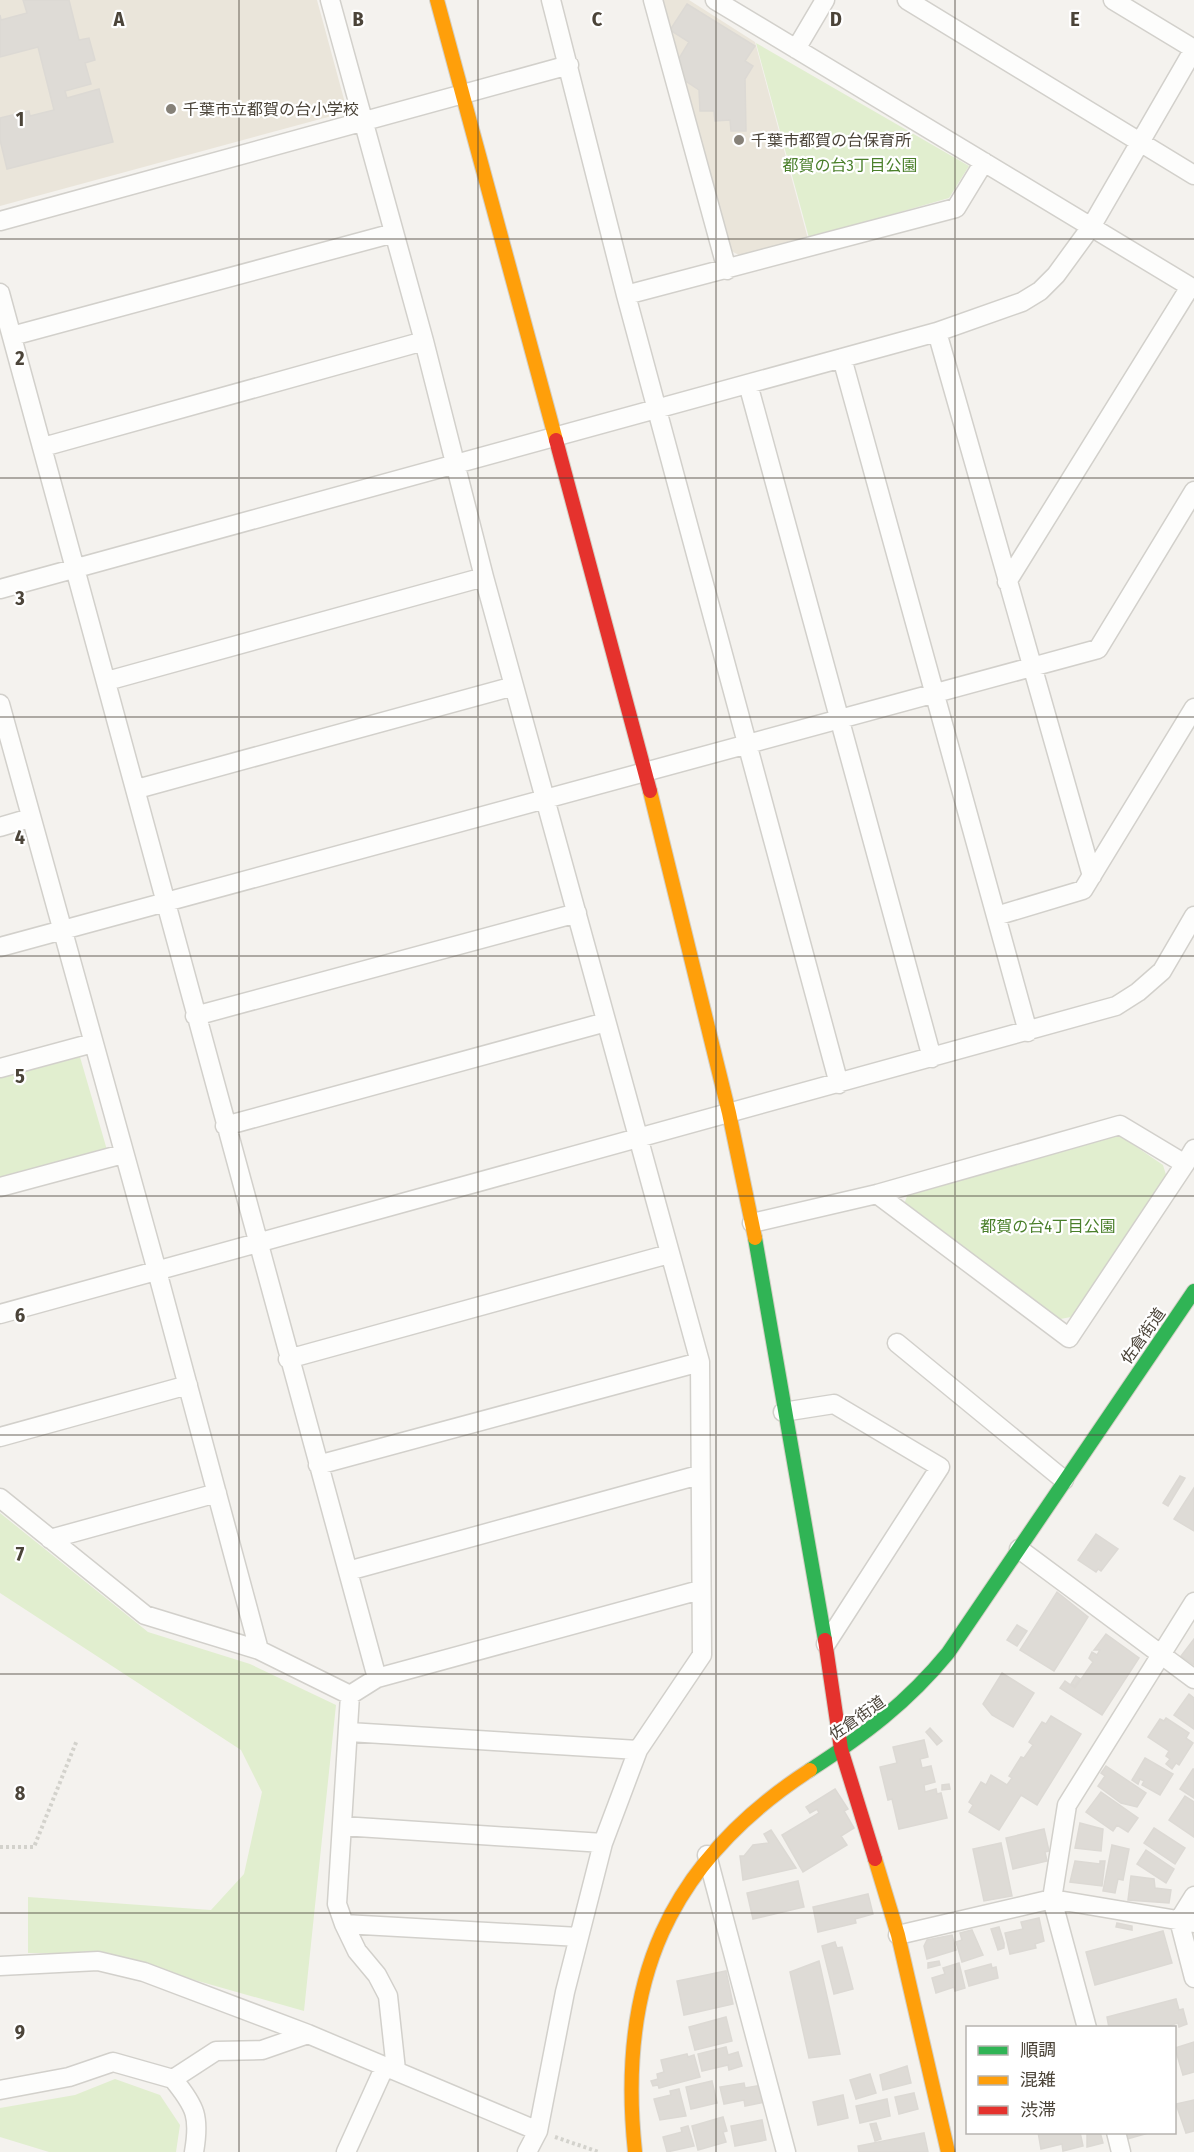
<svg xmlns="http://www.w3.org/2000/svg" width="1194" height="2152" font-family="'Fira Sans Condensed','Noto Sans JP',sans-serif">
	<rect width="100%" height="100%" fill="#f4f2ee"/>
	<path fill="#eae5da" d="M0 0H317L345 103 339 114 0 206Z
		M656 0H689L755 42 808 239 741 256 727 249Z"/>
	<path fill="#e1eecf" d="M756 43 969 166 949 198 809 238Z
		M80 1057 107 1150 0 1180V1078Z
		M1119 1135 1163 1165 1167 1178 1071 1317 1055 1320 903 1207 909 1191Z
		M0 1513 148 1632 250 1664 336 1705 304 2011 103 1954 28 1953V1897L211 1910 244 1874 262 1792 241 1750 0 1593Z
		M115 2079 160 2095 180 2125 176 2152H49L0 2137V2108L75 2095Z"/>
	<path fill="#dedbd6" stroke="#dcd9d4" stroke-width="1.5" d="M23 0H69L79 40 89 38 95 60 85 63 91 84 65 91 67 98 99 89 113 142 7 169 0 140V118L29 111 30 116 54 110 38 47 0 57V15L1 20 27 13Z
		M687 4 755 46 745 61 753 66 745 79 746 131H731L730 120 715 121 714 111H700L699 90 684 80 678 60 689 42 670 30Z
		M1180 1476 1185 1478 1168 1506 1163 1503Z
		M1194 1488V1531L1174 1519Z
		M1096 1534 1118 1549 1101 1571 1098 1569 1096 1572 1078 1560Z
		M1057 1592 1088 1617 1054 1671 1020 1650Z
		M1017 1625 1027 1631 1017 1646 1007 1640Z
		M1106 1634 1139 1658 1102 1715 1060 1688 1065 1681 1075 1688 1093 1662 1089 1658 1092 1652 1097 1655 1100 1650H1094Z
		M1194 1639V1665L1181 1656Z
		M1002 1673 1034 1693 1013 1727 992 1715 983 1704Z
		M1076 1676 1080 1679 1075 1686 1071 1684Z
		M1189 1694 1194 1698V1729L1174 1715Z
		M1051 1716 1081 1734 1037 1805 1021 1795 999 1830 969 1812 973 1805 969 1802 981 1782 986 1785 991 1775 1007 1785 1012 1778 1009 1776 1021 1757 1024 1758 1033 1745 1029 1742 1042 1722 1046 1724Z
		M1166 1718 1189 1733 1186 1738 1193 1743 1179 1765 1176 1763 1172 1769 1166 1764 1170 1759 1166 1756 1169 1751 1148 1737 1160 1719 1164 1721Z
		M930 1728 942 1741 937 1745 926 1732Z
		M924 1740 928 1757 920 1759 922 1768 931 1766 935 1782 924 1785 925 1792 936 1789 937 1794 941 1793 947 1818 899 1829 892 1799 888 1800 880 1767 897 1763 893 1747Z
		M1145 1758 1173 1774 1160 1795 1142 1785 1144 1781 1140 1779 1138 1784 1132 1780Z
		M1106 1766 1146 1793 1137 1807 1121 1803 1098 1786 1105 1776 1101 1773Z
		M1193 1769H1194V1798L1180 1789Z
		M949 1784 950 1789 942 1790V1785Z
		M835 1789 848 1809 844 1811 854 1828 841 1836 847 1845 803 1872 782 1835 819 1813 817 1809 810 1813 806 1807Z
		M1101 1792 1138 1818 1128 1832 1117 1825 1113 1831 1086 1812Z
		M1185 1796 1194 1802V1837L1169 1820Z
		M1080 1823 1103 1829 1101 1851 1075 1848Z
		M1154 1828 1185 1848 1175 1864 1144 1843Z
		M1044 1829 1049 1851 1045 1852 1047 1861 1013 1869 1006 1838Z
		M771 1830 796 1868 743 1880 740 1856H744L753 1845 769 1843 764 1834Z
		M1001 1843 1012 1896 984 1901 973 1849Z
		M1112 1845 1129 1849 1123 1880 1118 1879 1115 1893 1103 1891Z
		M1146 1850 1174 1869 1166 1883 1137 1864Z
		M1075 1861 1100 1864V1861H1105L1102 1886 1070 1882Z
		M1131 1876 1154 1879 1155 1888 1171 1890 1169 1903 1128 1900Z
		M798 1881 804 1907 753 1919 747 1893Z
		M868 1894 873 1914 855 1919 856 1923 818 1932 813 1907Z
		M1039 1918 1044 1941 1035 1944 1036 1948 1010 1954 1005 1933 1023 1929 1021 1922Z
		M1117 1923 1132 1926V1930L1116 1927Z
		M999 1927 1004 1943V1948L998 1950 991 1929Z
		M972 1930 983 1955 962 1962 956 1942 962 1940 960 1933Z
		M1163 1931 1172 1963 1095 1985 1086 1952Z
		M952 1935 956 1950 927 1959 924 1946 927 1940Z
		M835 1942 837 1948 842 1947 853 1989 834 1994 822 1946Z
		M819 1961 840 2054 809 2058 790 1972Z
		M939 1961 940 1965 928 1968V1963Z
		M959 1963 965 1988 955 1991 954 1987 936 1993 932 1978 945 1974 943 1968Z
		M991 1964 992 1968 996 1967 998 1978 969 1986 965 1971Z
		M726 1971 733 2004 684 2015 677 1981Z
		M1176 1999 1179 2010 1183 2009 1187 2024 1179 2027 1178 2023 1161 2028H1109L1107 2017Z
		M726 2017 732 2041 695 2050 689 2027Z
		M1194 2042V2072L1183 2075 1175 2048Z
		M726 2047 728 2055 738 2052 742 2066 729 2070 728 2065 702 2071 698 2054Z
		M687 2054 688 2057 694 2055 700 2077 659 2088 658 2085 653 2086 651 2081 658 2079 657 2074 664 2072 661 2060Z
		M907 2066 911 2083 883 2090 880 2075Z
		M870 2074 876 2093 856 2099 850 2080Z
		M712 2081 717 2103 691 2109 686 2087Z
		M744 2083 745 2088 762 2085 765 2102 745 2106 744 2100 724 2104 720 2087Z
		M679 2089 686 2116 660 2120 654 2099 671 2095 670 2091Z
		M914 2093 918 2109 899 2114 895 2097Z
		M843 2095 848 2118 818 2125 813 2102Z
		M887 2099 890 2116 860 2123 856 2106Z
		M1194 2100V2131L1186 2133 1176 2104Z
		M723 2117 727 2131 723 2132 726 2142 698 2150 692 2126Z
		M762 2120 766 2140 735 2146 731 2126Z
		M876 2123 881 2139 875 2141 870 2124Z
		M688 2126 694 2146 667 2152 663 2137 682 2132 681 2128Z
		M1038 2132H1080L1083 2146 1063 2151 1062 2144 1041 2149Z
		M1087 2132H1100L1103 2143 1087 2147Z
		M1125 2132H1152L1127 2139Z
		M924 2133 928 2152H859L858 2146Z"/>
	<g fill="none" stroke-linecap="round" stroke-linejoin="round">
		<defs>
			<path id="street" d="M330 0 424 341 484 577 700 1362 702 1655 638 1750 603 1843 565 1992 538 2131 527 2152
				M551 0 626 295 839 1084
				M653 0 727 270
				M715 0 1194 289
				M907 0 1194 175
				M796 49 825 0
				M0 221 569 65
				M0 293 377 1678
				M626 295 956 208 984 162
				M937 332 1092 876
				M12 336 394 233
				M842 358 1028 1032
				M748 384 932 1058
				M43 447 424 341
				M1007 582 1190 287
				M0 589 937 332 1022 302 1040 291 1056 275 1091 227 1194 49 1113 0
				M107 681 484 577
				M0 704 157 1271 259 1650
				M137 789 514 686
				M0 827 30 818
				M996 916 1083 890 1194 708
				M0 947 1098 649 1194 491
				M195 1016 577 913
				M0 1068 93 1043
				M225 1126 606 1022
				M0 1187 123 1154
				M877 1194 1069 1338 1185 1164
				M752 1223 877 1194 1120 1125 1185 1164 1194 1149
				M0 1314 1116 1006 1138 992 1162 971 1194 916
				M897 1343 1064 1480
				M288 1359 669 1254
				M783 1412 834 1404 940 1467 826 1644
				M0 1437 188 1385
				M318 1465 700 1362
				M0 1498 145 1615 259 1650 350 1695 377 1678 700 1590
				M50 1539 217 1493
				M1019 1549 1194 1679
				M348 1571 699 1475
				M350 1695 337 1904 344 1924 357 1951 377 1975 388 1996 396 2070
				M349 1732 638 1750
				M342 1826 603 1843
				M707 1855 786 2152
				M1194 1896 1179 1920 1194 1978
				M344 1924 579 1937
				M898 1935 1052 1899 1194 1923
				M0 1966 98 1961 144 1972 308 2034 538 2131
				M1087 2028 1052 1899 1067 1805 1194 1602
				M0 2090 69 2077 113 2062 173 2079
				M1116 2132 1121 2152
				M194 2152C200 2117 196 2107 173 2079L216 2051 262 2050 308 2034
				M346 2152 385 2066"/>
			<path id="fast" d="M755 1238 825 1640
				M810 1770C864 1735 907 1703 948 1653L1194 1291"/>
			<path id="slow" d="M437 0 556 440
				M650 791 729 1113 755 1238
				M875 1859 898 1935 948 2152
				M635 2152C617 1983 667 1863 810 1770"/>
			<path id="jam" d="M556 440 650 791
				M825 1640 841 1749 875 1859"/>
		</defs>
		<use href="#street" stroke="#d2d0cb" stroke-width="21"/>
		<use href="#fast" stroke="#d3cfc5" stroke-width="16"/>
		<use href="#slow" stroke="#d3cfc5" stroke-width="16"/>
		<use href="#jam" stroke="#d3cfc5" stroke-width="16"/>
		<path stroke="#d3d2cc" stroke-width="4" stroke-dasharray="3 3" stroke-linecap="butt" d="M0 1847H34L77 1740
			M555 2137 599 2152"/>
		<use href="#street" stroke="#fdfdfc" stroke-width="18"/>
		<use href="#fast" stroke="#30b455" stroke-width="14"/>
		<use href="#slow" stroke="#ff9f0a" stroke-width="14"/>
		<use href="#jam" stroke="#e5322d" stroke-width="14"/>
	</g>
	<path fill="none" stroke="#4b4439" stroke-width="1.5" stroke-opacity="0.55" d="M239 0V2152M478 0V2152M716 0V2152M955 0V2152M0 239H1194M0 478H1194M0 717H1194M0 956H1194M0 1196H1194M0 1435H1194M0 1674H1194M0 1913H1194"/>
	<g fill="#868178" stroke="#fff" stroke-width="2">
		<circle cx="171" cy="109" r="6"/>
		<circle cx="739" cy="140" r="6"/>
	</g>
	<g text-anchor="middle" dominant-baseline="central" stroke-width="4.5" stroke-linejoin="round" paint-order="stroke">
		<g font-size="16" fill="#4b4439" stroke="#fff" text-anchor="start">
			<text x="183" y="109">千葉市立都賀の台小学校</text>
			<text x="751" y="140">千葉市都賀の台保育所</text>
		</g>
		<g font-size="16" fill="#4a7f2a" stroke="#fff">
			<text x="850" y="165">都賀の台3丁目公園</text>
			<text x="1048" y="1226">都賀の台4丁目公園</text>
		</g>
		<g font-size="16" fill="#4b4439" stroke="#fff">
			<text transform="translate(1143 1336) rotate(-55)">佐倉街道</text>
			<text transform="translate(857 1718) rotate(-35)">佐倉街道</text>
		</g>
	</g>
	<g font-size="20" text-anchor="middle" font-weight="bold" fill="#4b4439" stroke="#fff" stroke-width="4.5" stroke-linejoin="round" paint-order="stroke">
		<text x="119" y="26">A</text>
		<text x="358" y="26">B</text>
		<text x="597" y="26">C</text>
		<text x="836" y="26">D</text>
		<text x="1075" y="26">E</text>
		<text x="20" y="126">1</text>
		<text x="20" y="365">2</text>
		<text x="20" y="605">3</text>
		<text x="20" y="844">4</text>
		<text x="20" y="1083">5</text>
		<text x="20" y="1322">6</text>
		<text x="20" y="1561">7</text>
		<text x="20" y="1800">8</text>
		<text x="20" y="2039">9</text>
	</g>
	<rect x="966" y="2026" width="210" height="108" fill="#ffffff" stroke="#b7b4b0" stroke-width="1.5"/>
	<rect x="978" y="2046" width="30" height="9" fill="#30b455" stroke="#b7b4b0" stroke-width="1.5"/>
	<text x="1020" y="2056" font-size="18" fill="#4b4439">順調</text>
	<rect x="978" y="2076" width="30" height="9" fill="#ff9f0a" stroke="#b7b4b0" stroke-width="1.5"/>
	<text x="1020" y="2086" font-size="18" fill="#4b4439">混雑</text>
	<rect x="978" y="2106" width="30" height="9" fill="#e5322d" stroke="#b7b4b0" stroke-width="1.5"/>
	<text x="1020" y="2116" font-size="18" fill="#4b4439">渋滞</text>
</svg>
